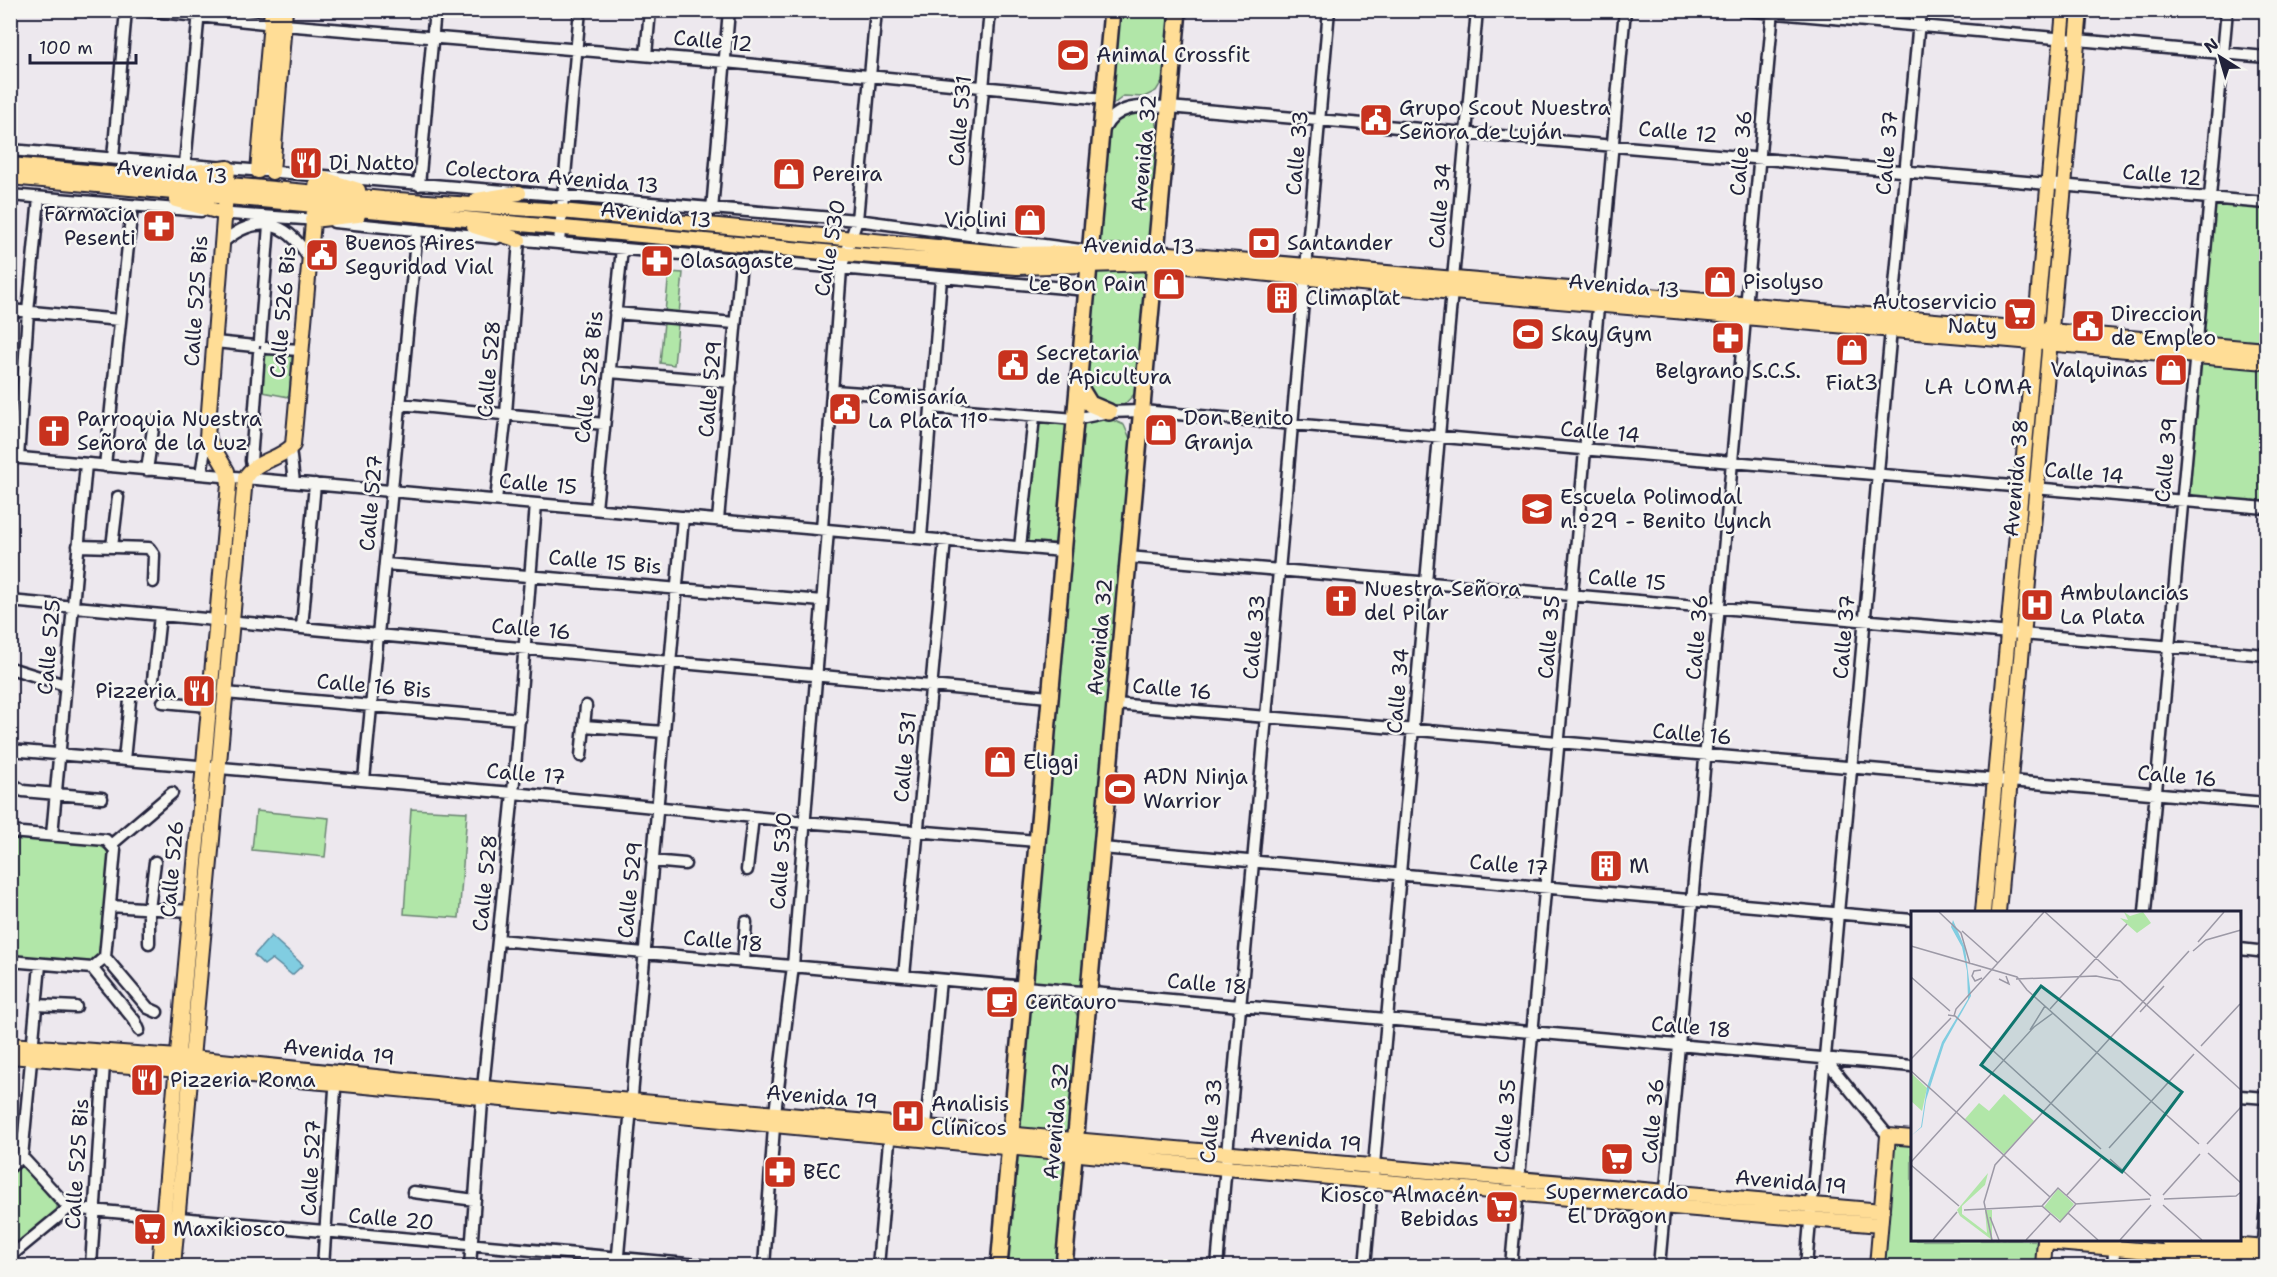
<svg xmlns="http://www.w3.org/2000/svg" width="2277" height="1277" font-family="'Shantell Sans',sans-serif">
	<rect width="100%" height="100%" fill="#ede8ee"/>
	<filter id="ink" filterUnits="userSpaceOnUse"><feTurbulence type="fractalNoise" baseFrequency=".0167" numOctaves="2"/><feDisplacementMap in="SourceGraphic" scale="12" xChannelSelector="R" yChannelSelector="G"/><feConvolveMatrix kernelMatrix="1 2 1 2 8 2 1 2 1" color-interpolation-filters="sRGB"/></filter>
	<g filter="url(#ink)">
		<path fill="#b1e6a8" stroke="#6a8472" stroke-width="1.5" d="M1116 11H1170L1164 78 1156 91 1144 97 1124 96 1107 109Z
			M1137 110 1155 119 1159 131 1149 247 1097 244 1105 126 1118 116Z
			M2213 205 2266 208V344L2201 337Z
			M1147 269 1138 390 1121 408 1102 409 1083 387 1092 272Z
			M669 272 683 273 674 365 660 363Z
			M265 354 292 355 289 397 262 392Z
			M2199 360 2266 366V505L2186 498Z
			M1108 418 1124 425 1131 441 1084 987 1029 982 1077 423Z
			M1038 422 1069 423 1058 543 1028 542Z
			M411 809 467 812 459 918 404 914Z
			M256 811 329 818 325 857 252 850Z
			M10 836 96 843 106 850 110 858 103 948 99 957 88 965 11 958Z
			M1054 996 1069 1001 1080 1020 1069 1134 1016 1128 1025 1018C1031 1004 1039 998 1054 996Z
			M1898 1142 1912 1143V1240H2040L2038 1266H1881L1893 1146Z
			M1014 1151 1068 1156 1058 1266H1003Z
			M23 1165 57 1206V1211L17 1245 11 1243 10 1171Z"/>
		<path fill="#81cde1" stroke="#5b899f" stroke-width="1.5" d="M271 936 303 965 292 975 272 959 264 965 254 955Z"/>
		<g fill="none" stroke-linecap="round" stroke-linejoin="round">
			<defs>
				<path id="minor" d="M140 10 284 25 725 62 1104 99
					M1743 10 2266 57
					M646 55 650 10
					M1104 129C1117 103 1144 106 1169 107L2266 203
					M10 150 857 220 1081 250
					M113 158 126 10
					M185 164 199 11
					M419 185 435 10
					M10 195 201 211
					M712 210 729 10
					M217 213 318 220
					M334 222 497 238
					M970 234 990 10
					M513 239 1087 290
					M559 242 580 10
					M221 244C254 214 286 219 308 257
					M10 310 120 320
					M615 313 735 323
					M260 341 269 225
					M215 342 254 346
					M266 348 301 350
					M610 372 731 382
					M834 391 931 398
					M400 404 604 424
					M931 407 1075 419 1109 412 1142 411 2266 508
					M290 449 294 482
					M10 457 1062 551
					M18 458 28 312 39 198
					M105 466 132 207
					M256 467 251 461 259 353
					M147 470 154 422
					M201 474 207 437
					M496 500 506 414 519 240
					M596 509 622 248
					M718 520 741 261
					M822 529 841 269 857 220 876 10
					M921 538 941 278
					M78 546 149 548 154 555 153 582
					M112 547 118 497
					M1020 547 1034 417
					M1128 557 2266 655
					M385 564 822 601
					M10 601 1049 697
					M302 627 315 484
					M10 668 65 685
					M153 680 160 615
					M225 693 520 719
					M163 702 208 706
					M1115 704 2266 803
					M584 726 664 732
					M10 750 513 793 803 822 1037 841
					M581 756 586 706
					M124 760 130 700
					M364 780 417 230
					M14 785 23 791 102 798
					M10 832 106 840 115 850 105 957 92 968 10 961
					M52 835 86 464
					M112 844 172 793
					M1102 848 1912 920
					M652 861 685 864
					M747 870 753 817
					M110 906 189 911
					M2145 912 2227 10
					M499 940 1912 1066
					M149 943V909L155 862
					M2240 949 2266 952
					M105 957 148 1008 157 1012
					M743 962 746 922
					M92 968 135 1021 139 1030
					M904 976 945 540
					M37 1005 76 1007
					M1825 1059 1888 1136
					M2240 1096 2266 1098
					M926 1126 940 980
					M22 1157 40 965
					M10 1167 22 1157 69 1208 13 1254 10 1251
					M413 1192 475 1200
					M69 1208 709 1266
					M2262 1253 2266 1206
					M91 1266 104 1064
					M323 1266 336 1075
					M470 1266 483 1088 513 793 536 504
					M617 1266 683 517
					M764 1266 775 1113 793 966 828 530
					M878 1266 890 1130
					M1217 1266 1329 10
					M1365 1266 1477 10
					M1511 1266 1625 10
					M1659 1266 1773 10
					M1806 1266 1920 10
					M2113 1266 2115 1240"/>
				<path id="major" d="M10 165 383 199 561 211 1010 254 1147 252 2266 350
					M258 171 272 10
					M272 172 285 10
					M10 177 846 254 1017 267 1155 263 1453 292 2266 362
					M176 200 224 213
					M477 200 519 193
					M312 220 358 215
					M474 226 519 240
					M1983 912 2064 10
					M1998 912 2080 10
					M10 1045 192 1058 483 1088 1882 1211
					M10 1056 334 1083 1226 1168 1880 1225
					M2168 1240 2266 1248
					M2045 1242 2266 1261
					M159 1266 229 484 227 471 207 437 228 168 179 174
					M173 1266 245 478C255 460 280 460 293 445L317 177 358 190
					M1877 1266 1888 1136 1912 1138
					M2043 1266 2045 1240"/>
				<path id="highway" d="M1079 386 1090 404 1109 412
					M999 1266 1112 10
					M1064 1266 1178 10"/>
			</defs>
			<use href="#minor" stroke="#22223b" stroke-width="15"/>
			<use href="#major" stroke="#22223b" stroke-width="18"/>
			<use href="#highway" stroke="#22223b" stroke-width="20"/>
			<use href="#minor" stroke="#f6f6f2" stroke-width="10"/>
			<use href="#major" stroke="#ffdd96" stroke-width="14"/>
			<use href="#highway" stroke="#ffdd96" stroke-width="15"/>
		</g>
	</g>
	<defs>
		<symbol id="stadium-square" viewBox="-11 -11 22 22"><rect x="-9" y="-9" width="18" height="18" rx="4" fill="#c8321e" stroke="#f6f6f2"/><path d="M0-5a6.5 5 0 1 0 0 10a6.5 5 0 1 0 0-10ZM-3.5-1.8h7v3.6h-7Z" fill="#fff"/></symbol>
		<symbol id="civic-square" viewBox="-11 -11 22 22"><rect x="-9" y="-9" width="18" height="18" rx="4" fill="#c8321e" stroke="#f6f6f2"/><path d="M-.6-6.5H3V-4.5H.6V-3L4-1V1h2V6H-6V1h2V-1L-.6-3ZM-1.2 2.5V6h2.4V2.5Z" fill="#fff"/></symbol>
		<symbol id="restaurant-square" viewBox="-11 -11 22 22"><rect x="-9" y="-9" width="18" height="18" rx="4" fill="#c8321e" stroke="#f6f6f2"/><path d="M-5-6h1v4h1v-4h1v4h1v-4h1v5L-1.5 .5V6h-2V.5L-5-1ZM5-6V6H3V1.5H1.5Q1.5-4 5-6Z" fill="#fff"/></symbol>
		<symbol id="shop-square" viewBox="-11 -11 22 22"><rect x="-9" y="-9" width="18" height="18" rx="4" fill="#c8321e" stroke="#f6f6f2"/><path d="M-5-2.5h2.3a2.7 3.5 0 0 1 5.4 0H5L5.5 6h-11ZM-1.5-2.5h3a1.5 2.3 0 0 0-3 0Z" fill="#fff"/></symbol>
		<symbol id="pharmacy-square" viewBox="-11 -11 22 22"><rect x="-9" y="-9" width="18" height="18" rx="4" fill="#c8321e" stroke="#f6f6f2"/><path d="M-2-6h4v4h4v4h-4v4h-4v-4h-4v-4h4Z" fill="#fff"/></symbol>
		<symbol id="bank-square" viewBox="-11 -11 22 22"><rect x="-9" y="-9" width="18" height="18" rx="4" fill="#c8321e" stroke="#f6f6f2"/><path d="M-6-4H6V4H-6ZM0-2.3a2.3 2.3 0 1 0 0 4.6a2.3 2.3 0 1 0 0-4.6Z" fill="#fff"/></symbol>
		<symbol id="building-square" viewBox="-11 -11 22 22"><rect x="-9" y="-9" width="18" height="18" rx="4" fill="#c8321e" stroke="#f6f6f2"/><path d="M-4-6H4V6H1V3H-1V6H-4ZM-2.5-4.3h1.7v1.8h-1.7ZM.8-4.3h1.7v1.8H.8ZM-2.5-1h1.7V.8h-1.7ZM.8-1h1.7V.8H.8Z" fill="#fff"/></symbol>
		<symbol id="supermarket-square" viewBox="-11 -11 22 22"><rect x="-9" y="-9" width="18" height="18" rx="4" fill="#c8321e" stroke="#f6f6f2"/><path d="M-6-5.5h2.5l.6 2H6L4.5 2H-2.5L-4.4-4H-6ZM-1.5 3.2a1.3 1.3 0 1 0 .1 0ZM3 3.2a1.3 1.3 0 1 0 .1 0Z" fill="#fff"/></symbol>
		<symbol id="church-square" viewBox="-11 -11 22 22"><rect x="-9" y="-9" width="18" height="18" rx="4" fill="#c8321e" stroke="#f6f6f2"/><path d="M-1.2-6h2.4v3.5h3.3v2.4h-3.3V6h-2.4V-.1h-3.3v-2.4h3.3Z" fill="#fff"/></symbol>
		<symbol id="school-square" viewBox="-11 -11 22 22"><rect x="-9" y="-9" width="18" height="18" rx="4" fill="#c8321e" stroke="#f6f6f2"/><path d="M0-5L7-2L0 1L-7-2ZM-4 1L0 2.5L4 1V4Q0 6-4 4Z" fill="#fff"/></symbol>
		<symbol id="hospital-square" viewBox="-11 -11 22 22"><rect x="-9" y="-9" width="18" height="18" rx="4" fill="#c8321e" stroke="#f6f6f2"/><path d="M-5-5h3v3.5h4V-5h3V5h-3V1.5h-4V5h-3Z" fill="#fff"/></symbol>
		<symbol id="cafe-square" viewBox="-11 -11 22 22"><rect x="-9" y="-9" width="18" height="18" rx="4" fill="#c8321e" stroke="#f6f6f2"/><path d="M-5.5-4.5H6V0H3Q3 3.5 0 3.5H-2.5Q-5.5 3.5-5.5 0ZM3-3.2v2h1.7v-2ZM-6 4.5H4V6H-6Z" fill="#fff"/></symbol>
	</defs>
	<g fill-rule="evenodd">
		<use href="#stadium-square" x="1054" y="36" width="38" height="38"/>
		<use href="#civic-square" x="1357" y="101" width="38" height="38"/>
		<use href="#restaurant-square" x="287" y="144" width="38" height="38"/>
		<use href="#shop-square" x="770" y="155" width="38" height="38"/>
		<use href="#shop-square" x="1011" y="201" width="38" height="38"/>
		<use href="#pharmacy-square" x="140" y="207" width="38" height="38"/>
		<use href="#bank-square" x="1245" y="224" width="38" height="38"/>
		<use href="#civic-square" x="303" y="236" width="38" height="38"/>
		<use href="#pharmacy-square" x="638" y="242" width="38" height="38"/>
		<use href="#shop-square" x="1701" y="263" width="38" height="38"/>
		<use href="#shop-square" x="1150" y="265" width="38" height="38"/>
		<use href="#building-square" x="1263" y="279" width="38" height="38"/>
		<use href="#supermarket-square" x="2001" y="295" width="38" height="38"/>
		<use href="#civic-square" x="2069" y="307" width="38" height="38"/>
		<use href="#stadium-square" x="1509" y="315" width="38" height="38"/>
		<use href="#pharmacy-square" x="1709" y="319" width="38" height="38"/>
		<use href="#shop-square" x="1833" y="331" width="38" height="38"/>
		<use href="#civic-square" x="994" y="346" width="38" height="38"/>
		<use href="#shop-square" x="2152" y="351" width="38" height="38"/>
		<use href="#civic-square" x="826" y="390" width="38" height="38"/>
		<use href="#shop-square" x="1142" y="411" width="38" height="38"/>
		<use href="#church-square" x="35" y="412" width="38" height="38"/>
		<use href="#school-square" x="1518" y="490" width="38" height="38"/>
		<use href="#church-square" x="1322" y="582" width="38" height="38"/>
		<use href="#hospital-square" x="2018" y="586" width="38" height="38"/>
		<use href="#restaurant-square" x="180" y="672" width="38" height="38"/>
		<use href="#shop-square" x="981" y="743" width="38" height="38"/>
		<use href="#stadium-square" x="1101" y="770" width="38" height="38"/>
		<use href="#building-square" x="1587" y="847" width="38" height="38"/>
		<use href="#cafe-square" x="983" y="983" width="38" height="38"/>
		<use href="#restaurant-square" x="128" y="1061" width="38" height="38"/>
		<use href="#hospital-square" x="889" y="1097" width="38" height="38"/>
		<use href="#supermarket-square" x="1598" y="1140" width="38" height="38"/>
		<use href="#pharmacy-square" x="761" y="1153" width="38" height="38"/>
		<use href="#supermarket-square" x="1483" y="1188" width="38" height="38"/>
		<use href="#supermarket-square" x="131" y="1210" width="38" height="38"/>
	</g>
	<g text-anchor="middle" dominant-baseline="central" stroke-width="5" stroke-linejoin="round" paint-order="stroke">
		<g font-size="21" fill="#22223b" stroke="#f6f6f2">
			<text transform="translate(713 41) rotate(5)">Calle 12</text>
			<text transform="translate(960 121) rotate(-85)">Calle 531</text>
			<text transform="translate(1678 132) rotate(5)">Calle 12</text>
			<text transform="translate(1144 153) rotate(-85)">Avenida 32</text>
			<text transform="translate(1297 153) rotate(-85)">Calle 33</text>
			<text transform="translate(1741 153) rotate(-85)">Calle 36</text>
			<text transform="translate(1887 153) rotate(-85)">Calle 37</text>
			<text transform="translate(172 172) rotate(5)">Avenida 13</text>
			<text transform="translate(2162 175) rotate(5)">Calle 12</text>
			<text transform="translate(552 177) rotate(5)">Colectora Avenida 13</text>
			<text transform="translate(1440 206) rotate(-85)">Calle 34</text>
			<text transform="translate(656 215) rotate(6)">Avenida 13</text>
			<text transform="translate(1139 246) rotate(1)">Avenida 13</text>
			<text transform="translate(830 248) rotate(-80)">Calle 530</text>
			<text transform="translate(1624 286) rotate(5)">Avenida 13</text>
			<text transform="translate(196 301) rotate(-86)">Calle 525 Bis</text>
			<text transform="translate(283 312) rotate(-85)">Calle 526 Bis</text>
			<text transform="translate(489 369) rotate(-85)">Calle 528</text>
			<text transform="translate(589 377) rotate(-84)">Calle 528 Bis</text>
			<text transform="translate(710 389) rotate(-85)">Calle 529</text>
			<text transform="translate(1600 432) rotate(5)">Calle 14</text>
			<text transform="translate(2166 460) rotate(-85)">Calle 39</text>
			<text transform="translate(2084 473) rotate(5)">Calle 14</text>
			<text transform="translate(2016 478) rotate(-85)">Avenida 38</text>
			<text transform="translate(538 484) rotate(5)">Calle 15</text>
			<text transform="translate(371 503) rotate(-85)">Calle 527</text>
			<text transform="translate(605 562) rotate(5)">Calle 15 Bis</text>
			<text transform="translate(1627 580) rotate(5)">Calle 15</text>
			<text transform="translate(531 629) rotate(5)">Calle 16</text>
			<text transform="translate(1100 637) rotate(-85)">Avenida 32</text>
			<text transform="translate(1254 637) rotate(-85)">Calle 33</text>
			<text transform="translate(1549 637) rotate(-85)">Calle 35</text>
			<text transform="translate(1697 637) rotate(-85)">Calle 36</text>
			<text transform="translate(1844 637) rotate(-85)">Calle 37</text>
			<text transform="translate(49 647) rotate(-85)">Calle 525</text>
			<text transform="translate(374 686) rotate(5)">Calle 16 Bis</text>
			<text transform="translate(1172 689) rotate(5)">Calle 16</text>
			<text transform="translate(1398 691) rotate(-85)">Calle 34</text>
			<text transform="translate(1692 734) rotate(5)">Calle 16</text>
			<text transform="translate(905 757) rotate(-85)">Calle 531</text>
			<text transform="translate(526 774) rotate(5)">Calle 17</text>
			<text transform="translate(2177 776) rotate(5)">Calle 16</text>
			<text transform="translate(781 861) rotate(-86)">Calle 530</text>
			<text transform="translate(1509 865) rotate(5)">Calle 17</text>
			<text transform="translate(172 869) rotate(-85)">Calle 526</text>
			<text transform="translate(485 883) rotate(-84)">Calle 528</text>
			<text transform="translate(630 890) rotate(-84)">Calle 529</text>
			<text transform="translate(723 941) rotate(5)">Calle 18</text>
			<text transform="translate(1207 984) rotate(5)">Calle 18</text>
			<text transform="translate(1691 1027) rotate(5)">Calle 18</text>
			<text transform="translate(339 1052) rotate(6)">Avenida 19</text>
			<text transform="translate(822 1097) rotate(5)">Avenida 19</text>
			<text transform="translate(1056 1121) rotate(-85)">Avenida 32</text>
			<text transform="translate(1211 1121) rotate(-85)">Calle 33</text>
			<text transform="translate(1505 1121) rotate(-85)">Calle 35</text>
			<text transform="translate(1653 1121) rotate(-85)">Calle 36</text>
			<text transform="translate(1306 1140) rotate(5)">Avenida 19</text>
			<text transform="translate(77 1164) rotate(-86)">Calle 525 Bis</text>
			<text transform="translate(311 1168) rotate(-87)">Calle 527</text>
			<text transform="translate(1791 1182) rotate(5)">Avenida 19</text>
			<text transform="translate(391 1219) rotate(5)">Calle 20</text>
		</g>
		<g font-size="21" fill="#22223b" stroke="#f6f6f2" text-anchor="start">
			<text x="1096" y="55">Animal Crossfit</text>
			<text x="1399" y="108">Grupo Scout Nuestra<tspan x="1399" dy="24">Señora de Luján</tspan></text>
			<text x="329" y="163">Di Natto</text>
			<text x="812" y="174">Pereira</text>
			<text x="136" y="214" text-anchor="end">Farmacia<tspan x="136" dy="24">Pesenti</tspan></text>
			<text x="1007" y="220" text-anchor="end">Violini</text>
			<text x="345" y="243">Buenos Aires<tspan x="345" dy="24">Seguridad Vial</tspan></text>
			<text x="1287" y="243">Santander</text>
			<text x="680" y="261">Olasagaste</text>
			<text x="1743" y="282">Pisolyso</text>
			<text x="1146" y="284" text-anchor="end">Le Bon Pain</text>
			<text x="1305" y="298">Climaplat</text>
			<text x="1997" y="302" text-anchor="end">Autoservicio<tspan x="1997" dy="24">Naty</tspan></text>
			<text x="2111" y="314">Direccion<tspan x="2111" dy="24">de Empleo</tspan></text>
			<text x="1551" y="334">Skay Gym</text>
			<text x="1036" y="353">Secretaria<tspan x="1036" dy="24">de Apicultura</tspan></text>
			<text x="2148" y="370" text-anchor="end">Valquinas</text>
			<text x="1728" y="371" text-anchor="middle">Belgrano S.C.S.</text>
			<text x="1852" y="383" text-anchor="middle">Fiat3</text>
			<text x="868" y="397">Comisaría<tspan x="868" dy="24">La Plata 11°</tspan></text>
			<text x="1184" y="418">Don Benito<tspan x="1184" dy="24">Granja</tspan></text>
			<text x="77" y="419">Parroquia Nuestra<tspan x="77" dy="24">Señora de la Luz</tspan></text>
			<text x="1560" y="497">Escuela Polimodal<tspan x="1560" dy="24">n.°29 - Benito Lynch</tspan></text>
			<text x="1364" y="589">Nuestra Señora<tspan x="1364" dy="24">del Pilar</tspan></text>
			<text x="2060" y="593">Ambulancias<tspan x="2060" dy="24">La Plata</tspan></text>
			<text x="176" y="691" text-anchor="end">Pizzeria</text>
			<text x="1023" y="762">Eliggi</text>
			<text x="1143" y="777">ADN Ninja<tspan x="1143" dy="24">Warrior</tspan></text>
			<text x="1629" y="866">M</text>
			<text x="1025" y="1002">Centauro</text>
			<text x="170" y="1080">Pizzeria Roma</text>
			<text x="931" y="1104">Analisis<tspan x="931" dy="24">Clínicos</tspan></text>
			<text x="803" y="1172">BEC</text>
			<text x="1617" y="1192" text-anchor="middle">Supermercado<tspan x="1617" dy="24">El Dragon</tspan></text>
			<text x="1479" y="1195" text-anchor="end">Kiosco Almacén<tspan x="1479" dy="24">Bebidas</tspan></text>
			<text x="173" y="1229">Maxikiosco</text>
		</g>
		<g font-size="22" letter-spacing="1.5" fill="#22223b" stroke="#f6f6f2">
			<text x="1979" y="386">LA LOMA</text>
		</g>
	</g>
	<g transform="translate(1911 911)">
		<rect width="330" height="330" fill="#ede8ee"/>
		<path d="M213 1 219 5 232 1 240 12 226 22 209 7 217 9ZM0 162 16 177 11 200 0 190ZM93 183 123 210 93 243 54 208 68 192 78 200ZM77 262 74 274 51 295V303L76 322 74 299H81V329L49 305 46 299ZM147 278 163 293 150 310 133 296Z" fill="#b1e6a8"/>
		<path d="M42 9 54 37 60 85 33 133 15 189 11 216 0 225 10 216 16 176 31 131 57 88 56 60 51 36 40 16Z" fill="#81cde1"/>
		<path fill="none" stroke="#9c99a6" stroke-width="1.5" d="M28 1 50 22 59 53M134 1 207 67M329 1 330 19M51 20 87 52M287 31 313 1M0 35 106 66 116 79 288 233M282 40 295 29 330 19M70 59 63 60 61 65 64 70 71 67M0 66 39 100M88 68 98 73 95 65M105 68 185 65 209 70 330 179M139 98 216 13M229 101 253 75M37 104 43 105 45 98 133 1M43 104 190 238M119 119 134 95M290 135 329 93M0 148 40 107M0 160 139 286M296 233 330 196M198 237 283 143M297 242 330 272M199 248 240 285M0 251 123 116 142 102M0 254 48 295M147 277 165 293 149 311 131 295ZM252 284 289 243M155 285 190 247M253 288 325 285 330 281M164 293 239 288M252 294 291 329M53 299 132 295M157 302 187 329M79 306 88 329M22 329 46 301M81 329 73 291 84 254 278 40M115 329 139 303M209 329 240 294"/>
		<path fill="#0f766e" fill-opacity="0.15" stroke="#0f766e" stroke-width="3" d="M130 75 271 181 211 261 70 154Z"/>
		<rect width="330" height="330" fill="none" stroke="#22223b" stroke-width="3"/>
	</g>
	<rect width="2277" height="1277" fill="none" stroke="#f6f6f2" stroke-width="36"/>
	<rect x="18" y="18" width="2241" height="1241" fill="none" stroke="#22223b" stroke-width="2" filter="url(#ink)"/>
	<g transform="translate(2220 57) rotate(323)" stroke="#f6f6f2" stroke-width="4.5" paint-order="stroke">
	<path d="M0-4.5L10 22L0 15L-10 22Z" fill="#22223b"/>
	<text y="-9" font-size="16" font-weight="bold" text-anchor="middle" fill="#22223b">N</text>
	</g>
	<path d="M30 54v9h106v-9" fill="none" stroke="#22223b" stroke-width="3"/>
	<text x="39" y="54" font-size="18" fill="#22223b" stroke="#f6f6f2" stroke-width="4.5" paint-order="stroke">100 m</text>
</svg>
